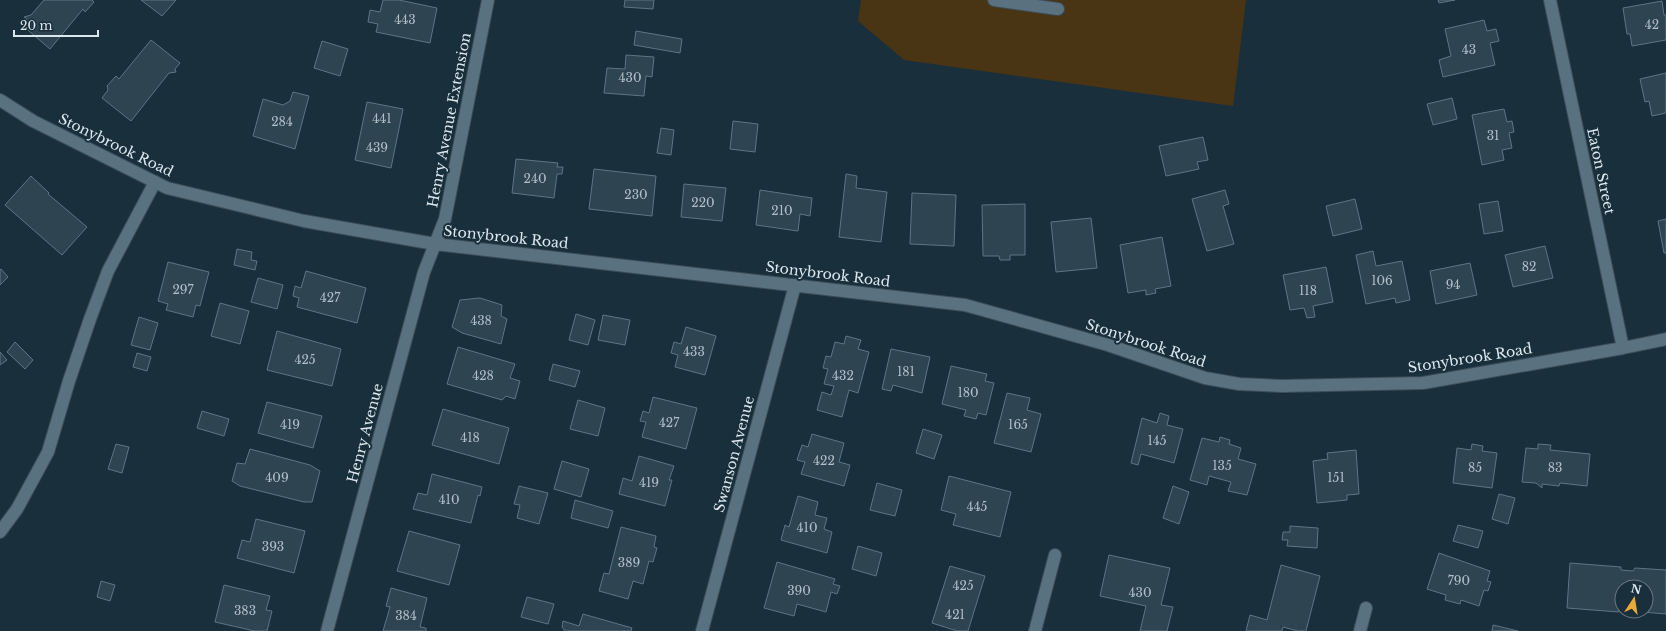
<svg xmlns="http://www.w3.org/2000/svg" width="1666" height="631" font-family="'Libre Baskerville',serif">
	<rect width="100%" height="100%" fill="#192f3b"/>
	<path fill="#493513" d="M861 0H1246L1233 106 904 60 858 21Z"/>
	<path fill="#2e4451" stroke="#5d7584" d="M44 0H92L94 2 85 12 83 9 50 49 22 25 27 19 24 17 31 15Z
		M141 0H176L162 16Z
		M383 0H399L437 8 430 43 376 32 378 24 368 22 370 10 380 12Z
		M625 0H654L653 9 624 7Z
		M1438 0H1455L1439 3Z
		M1662 1 1664 15H1666V40L1632 46 1630 34H1627L1623 8Z
		M1484 20 1487 31 1496 29 1499 41 1490 43 1495 65 1443 77 1439 60 1451 56 1445 29Z
		M636 31 682 39 680 53 634 45Z
		M151 40 180 63 175 69 176 72 169 73 131 121 102 98 108 90 107 86 116 76 119 79Z
		M322 41 348 49 340 76 314 68Z
		M626 55 654 57 652 77 646 76 644 96 604 93 607 68 625 69Z
		M1666 73V113L1652 116 1649 101 1645 102 1640 79Z
		M293 92 309 96 295 149 253 136 263 99 283 105 290 101Z
		M1452 98 1457 119 1433 125 1427 104Z
		M367 102 403 109 391 168 355 160Z
		M1504 109 1507 122 1512 121 1514 132 1509 133 1512 148 1502 150 1504 160 1482 165 1472 115Z
		M733 121 758 124 755 152 730 149Z
		M661 128 674 130 671 155 657 153Z
		M1203 137 1208 160 1197 162 1199 169 1166 176 1159 146Z
		M516 159 558 163 557 167H563L562 174H557L554 198 512 193Z
		M594 169 656 176 652 216 589 209Z
		M846 174 857 176 856 188 887 192 881 242 839 237Z
		M31 176 49 193 48 194 87 227 62 255 5 205Z
		M684 184 726 188 722 221 681 217Z
		M760 190 812 198 810 216 800 214 798 231 756 225Z
		M1225 190 1229 204 1223 206 1234 244 1207 251 1192 199Z
		M912 193 956 195 954 246 910 244Z
		M1355 199 1362 229 1333 236 1326 206Z
		M1498 201 1503 231 1484 234 1479 204Z
		M1025 204V255H1010V260H1000L999 256H983L982 205Z
		M1091 218 1097 268 1056 272 1051 222Z
		M1666 219V253H1664L1658 221Z
		M1162 237 1171 286 1155 289 1156 293 1146 295V290L1128 293 1120 245Z
		M1545 246 1553 278 1513 287 1505 255Z
		M237 249 252 252 251 260 257 261 255 270 234 265Z
		M1373 251 1376 266 1402 261 1410 300 1396 303 1395 298 1366 304 1356 255Z
		M168 262 209 272 200 306 196 305 193 317 166 310 168 304 158 301Z
		M1470 263 1477 295 1436 304 1430 271Z
		M1326 267 1333 302 1313 306 1315 317 1307 318 1304 308 1290 310 1283 275Z
		M1 269 8 277 0 285V270Z
		M306 271 366 288 357 323 297 307 299 298 293 296 295 286 301 288Z
		M258 278 283 285 277 309 251 302Z
		M480 298 502 305 501 316 507 319 501 344 462 333 452 327 460 300Z
		M220 303 249 311 240 344 211 336Z
		M576 314 595 320 588 345 569 340Z
		M603 315 630 320 625 345 598 340Z
		M139 317 158 323 150 350 131 345Z
		M686 327 716 336 705 375 675 367 678 355 671 353 674 342 681 344Z
		M277 331 341 349 332 386 267 370Z
		M846 336 861 340 858 349 869 352 858 393 849 390 842 417 817 410 822 392 831 395 834 386 824 384 828 369 823 368 826 356 831 357 835 342 844 344Z
		M15 342 33 360 25 369 7 352Z
		M458 347 515 364 510 378 520 381 515 399 506 396 502 400 447 384Z
		M891 349 930 357 922 393 893 385 891 391 882 389Z
		M0 352 7 360 0 365Z
		M137 353 151 357 147 371 133 367Z
		M553 364 580 371 575 387 549 380Z
		M951 366 987 374 985 381 994 383 986 415 978 413 976 419 964 416 966 410 942 404Z
		M1007 393 1030 398 1027 410 1041 414 1031 452 994 443Z
		M653 397 697 408 686 449 642 437 646 422 640 421 643 411 649 413Z
		M578 400 605 408 598 436 570 429Z
		M267 402 322 416 313 448 258 433Z
		M443 409 509 428 499 464 432 445Z
		M202 411 229 419 224 436 197 428Z
		M1160 413 1169 416 1167 425 1183 429 1174 463 1141 454 1138 465 1131 463 1142 418 1157 423Z
		M923 429 942 435 934 459 916 453Z
		M812 434 844 443 839 462 850 465 844 486 801 474 805 462 797 460 802 445 808 447Z
		M1220 437 1230 440 1229 444 1241 448 1238 459 1256 464 1247 495 1228 491 1231 482 1209 476 1207 485 1190 480 1202 438 1219 442Z
		M116 444 129 447 122 473 108 469Z
		M1472 444 1483 446 1482 451 1497 453 1492 488 1453 483 1457 448 1471 450Z
		M1538 444 1551 445 1550 450 1590 454 1587 486 1560 483 1559 486 1542 484V488L1536 483 1522 482 1526 448 1538 449Z
		M250 449 310 465 320 471 312 502H304L240 486 232 481 237 463 245 464Z
		M1356 450 1359 494 1347 495V500L1317 503 1313 461 1328 459 1327 453Z
		M639 456 674 466 669 480H672L665 506 619 494 623 478 632 481Z
		M562 461 589 469 581 497 554 489Z
		M432 474 482 487 480 496 478 495 471 523 413 509 418 493 427 495Z
		M949 476 1011 492 1000 537 953 525 956 514 941 510Z
		M877 483 902 490 895 516 870 510Z
		M519 486 548 493 539 524 517 518 520 505 514 504Z
		M1173 486 1189 492 1179 524 1163 518Z
		M1499 494 1515 498 1508 524 1492 519Z
		M798 496 818 502 815 515 827 518 824 529 832 532 827 553 781 540 785 525 789 527Z
		M575 500 613 511 608 528 571 518Z
		M256 519 305 531 294 573 237 558 242 540 250 542Z
		M1458 525 1483 531 1478 548 1453 541Z
		M1290 526 1318 528 1317 548 1287 546 1288 540H1282L1283 532H1290Z
		M621 527 656 536 654 547 657 548 653 562 649 561 643 584 633 581 628 599 599 591 604 573 609 574Z
		M409 531 460 545 449 585 397 571Z
		M858 546 882 553 876 576 852 569Z
		M1439 553 1490 571 1487 581 1491 582 1488 591 1484 590 1479 606 1461 600 1460 604 1445 600 1446 595 1427 589Z
		M1109 555 1170 568 1161 605 1173 607 1167 631H1140L1146 606 1100 596Z
		M777 562 835 579 833 584 840 586 837 594 831 592 826 612 797 604 794 616 764 608Z
		M1570 563 1621 567V570L1633 571 1635 568 1666 570V614L1631 611H1646V587H1622V608H1619V612L1567 608Z
		M1281 565 1320 576 1306 631H1298L1283 627 1282 631H1246L1250 615 1267 620Z
		M950 566 985 576 968 631H957L932 623Z
		M101 581 115 585 110 601 97 597Z
		M224 585 270 596 266 610 272 611 267 631H255L215 622Z
		M391 588 427 598 420 627 426 628V631H383L390 607 386 606Z
		M527 597 554 604 548 624 521 617Z
		M583 614 632 628 631 631H565L562 627 563 621 579 626Z
		M1493 625 1518 631H1492Z"/>
	<g fill="none" stroke-linecap="round" stroke-linejoin="round">
		<defs>
			<path id="lane" d="M994 0 1058 9
				M0 532 17 509 48 452 69 381 90 319 108 271 155 182"/>
			<path id="street" d="M1550 0 1623 348
				M0 100 33 121 167 188 304 221 435 244 965 305 1108 345 1205 378 1239 384 1282 386 1423 383 1623 348 1666 339
				M327 631 424 272 445 219 488 0
				M702 631 795 285
				M1035 631 1055 555
				M1360 631 1366 608"/>
		</defs>
		<use href="#lane" stroke="#3b4d58" stroke-width="14"/>
		<use href="#street" stroke="#3b4d58" stroke-width="14"/>
		<use href="#lane" stroke="#5a7180" stroke-width="12"/>
		<use href="#street" stroke="#5a7180" stroke-width="12"/>
	</g>
	<g text-anchor="middle" dominant-baseline="central" stroke-width="4" stroke-linejoin="round" paint-order="stroke">
		<g font-size="12" fill="#b0bfc8">
			<text x="405" y="19">443</text>
			<text x="1652" y="24">42</text>
			<text x="1469" y="49">43</text>
			<text x="630" y="77">430</text>
			<text x="382" y="118">441</text>
			<text x="282" y="121">284</text>
			<text x="1493" y="135">31</text>
			<text x="377" y="147">439</text>
			<text x="535" y="178">240</text>
			<text x="636" y="194">230</text>
			<text x="703" y="202">220</text>
			<text x="782" y="210">210</text>
			<text x="1529" y="266">82</text>
			<text x="1382" y="280">106</text>
			<text x="1453" y="284">94</text>
			<text x="183" y="289">297</text>
			<text x="1308" y="290">118</text>
			<text x="330" y="297">427</text>
			<text x="481" y="320">438</text>
			<text x="694" y="351">433</text>
			<text x="305" y="359">425</text>
			<text x="906" y="371">181</text>
			<text x="483" y="375">428</text>
			<text x="843" y="375">432</text>
			<text x="968" y="392">180</text>
			<text x="669" y="422">427</text>
			<text x="290" y="424">419</text>
			<text x="1018" y="424">165</text>
			<text x="470" y="437">418</text>
			<text x="1157" y="440">145</text>
			<text x="824" y="460">422</text>
			<text x="1222" y="465">135</text>
			<text x="1475" y="467">85</text>
			<text x="1555" y="467">83</text>
			<text x="277" y="477">409</text>
			<text x="1336" y="477">151</text>
			<text x="649" y="482">419</text>
			<text x="449" y="499">410</text>
			<text x="977" y="506">445</text>
			<text x="807" y="527">410</text>
			<text x="273" y="546">393</text>
			<text x="629" y="562">389</text>
			<text x="1459" y="580">790</text>
			<text x="963" y="585">425</text>
			<text x="799" y="590">390</text>
			<text x="1140" y="592">430</text>
			<text x="245" y="610">383</text>
			<text x="955" y="614">421</text>
			<text x="406" y="615">384</text>
		</g>
		<g font-size="14" fill="#dbe8f0" stroke="#192f3b">
			<text transform="translate(449 120) rotate(-79)">Henry Avenue Extension</text>
			<text transform="translate(116 145) rotate(26)">Stonybrook Road</text>
			<text transform="translate(1601 171) rotate(78)">Eaton Street</text>
			<text transform="translate(506 237) rotate(6)">Stonybrook Road</text>
			<text transform="translate(828 274) rotate(7)">Stonybrook Road</text>
			<text transform="translate(1146 343) rotate(18)">Stonybrook Road</text>
			<text transform="translate(1470 358) rotate(-9)">Stonybrook Road</text>
			<text transform="translate(365 433) rotate(-75)">Henry Avenue</text>
			<text transform="translate(734 454) rotate(-75)">Swanson Avenue</text>
		</g>
	</g>
	<g transform="translate(1634 599) rotate(12)"><circle r="19" fill="#192f3b" stroke="#677983"/>
	<path d="M0-3L7 15L0 10L-7 15Z" fill="#eaaa39"/>
	<text y="-6" font-size="11" font-weight="bold" text-anchor="middle" fill="#dbe8f0">N</text>
	</g>
	<path d="M14 30v6h84v-6" fill="none" stroke="#dbe8f0" stroke-width="2"/>
	<text x="20" y="30" font-size="12" fill="#dbe8f0" stroke="#192f3b" stroke-width="3" paint-order="stroke">20 m</text>
</svg>
